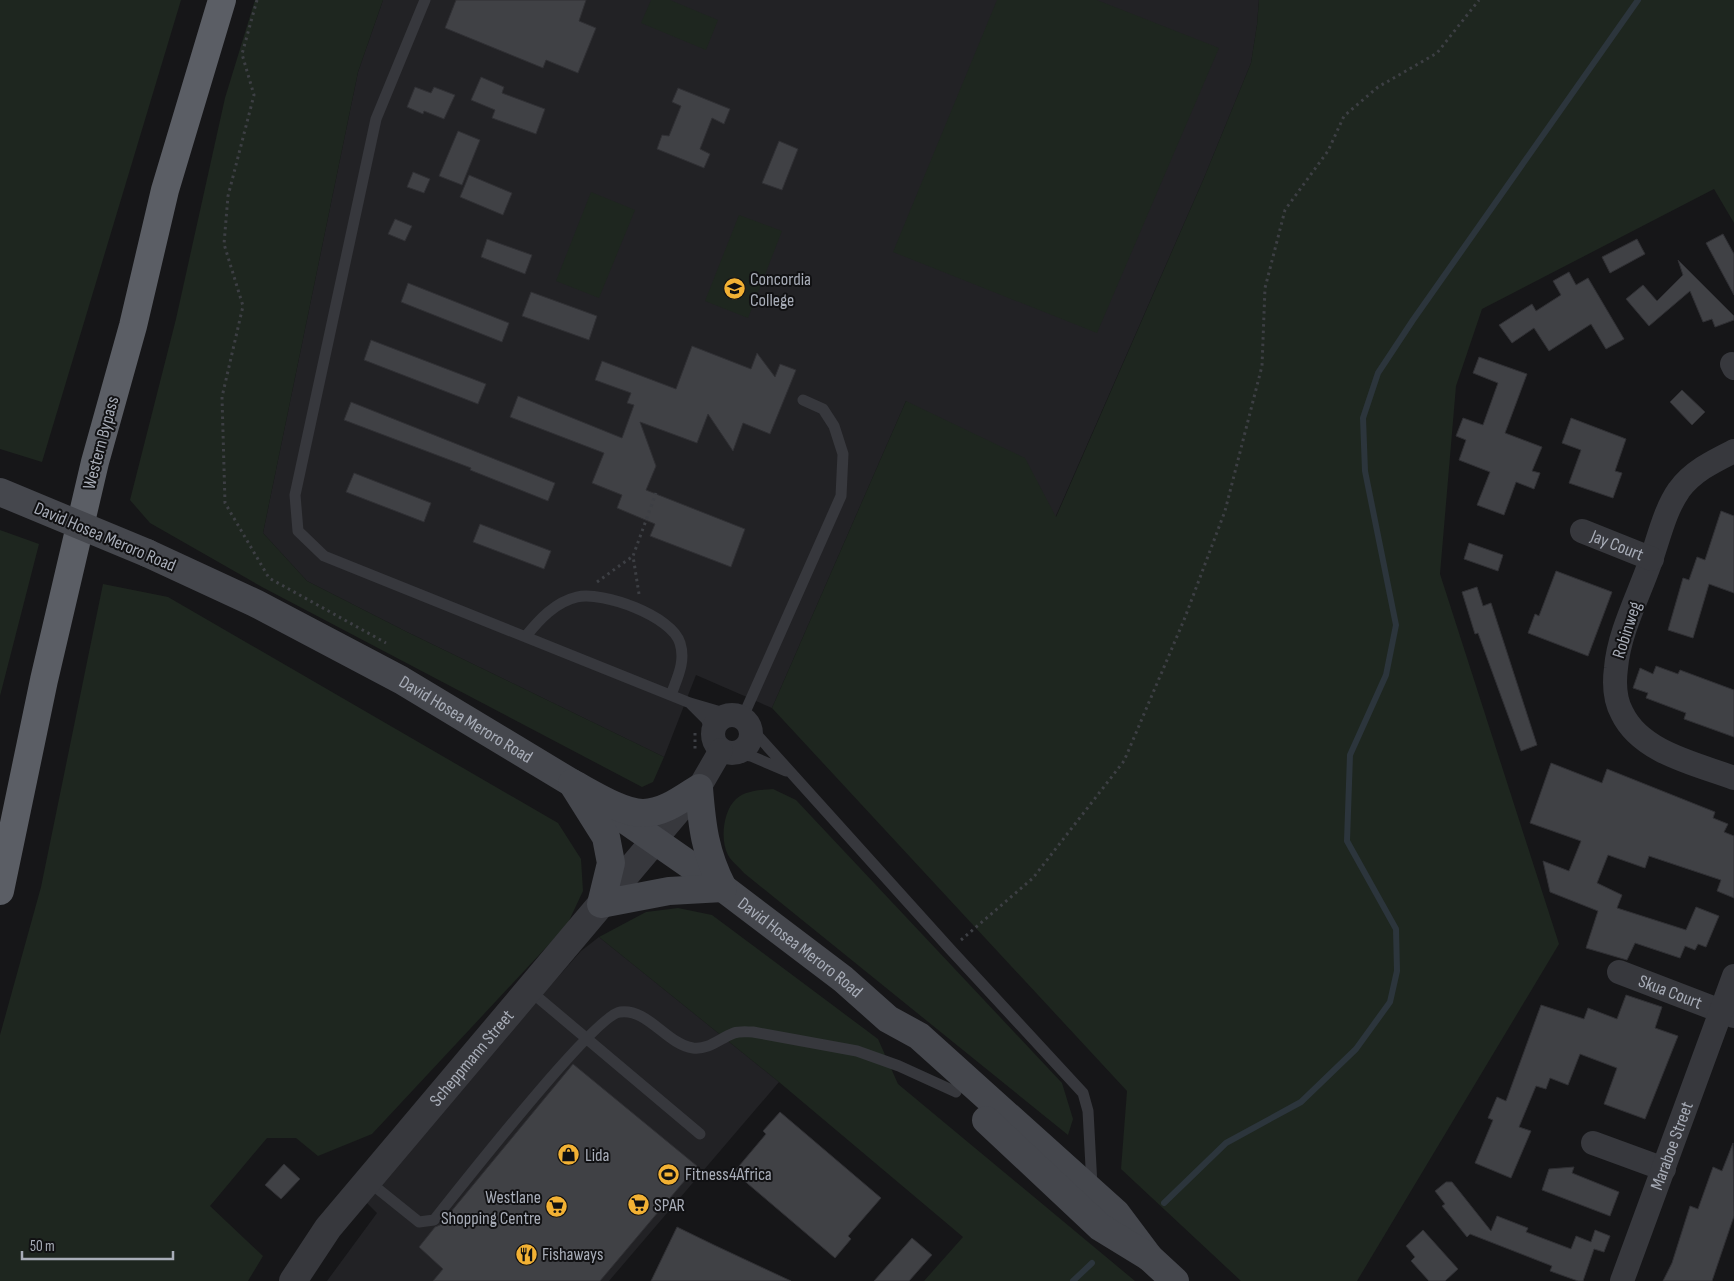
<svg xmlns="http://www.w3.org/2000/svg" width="1734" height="1281" font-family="'Sofia Sans Condensed',sans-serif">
	<rect width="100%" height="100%" fill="#161618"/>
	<path fill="#222225" d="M383 0H1259L1257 25 1251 63 1204 178 1055 518 906 401 772 708 696 675 664 757 407 632 307 581 263 533 358 72Z
		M599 937 779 1082 609 1281H327L377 1213 362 1198 581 951Z"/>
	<path fill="#1e261f" d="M0 0H181L42 462 0 449Z
		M255 0H383L358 72 263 533 307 581 407 632 664 757 653 782 642 787 262 587 150 523 130 500 176 319 225 98Z
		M651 0H670L718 20 706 50 641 23Z
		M997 0H1097L1219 48 1097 333 893 252Z
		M1259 0H1734V223L1714 189 1482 309 1456 386 1440 574 1559 944 1357 1281H1241L1121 1169 1127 1091 772 708 906 401 1025 458 1056 517 1204 178 1251 63 1257 25Z
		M591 192 635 210 599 298 556 281Z
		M739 215 782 231 748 318 705 301Z
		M0 530 39 544 0 696Z
		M103 584 168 597 558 823 581 859 583 891 567 925 372 1134 318 1156 296 1138H267L210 1206 263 1256 248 1281H0V1035L41 887Z
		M773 789 796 800 1062 1083 1073 1119 1068 1135 744 873C739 867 731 861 728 855 720 840 723 811 736 799 746 790 761 790 773 789Z
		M678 908 712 915 878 1039 898 1084 1135 1281H924L963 1237 779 1082 599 937 646 912Z"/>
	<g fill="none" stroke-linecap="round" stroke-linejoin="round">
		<path stroke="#2c353c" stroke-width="6" d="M1164 1203 1226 1143 1301 1102 1356 1049 1390 1002 1397 971 1396 929 1347 841 1350 755 1386 675 1396 625 1365 471 1363 418 1378 373 1413 320 1638 0
			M1073 1281 1092 1263"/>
	</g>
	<path fill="#404145" stroke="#303034" d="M456 0H586L579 21 596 28 578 73 546 60 543 68 445 28Z
		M481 77 504 87 502 93 545 109 536 134 492 118 495 110 471 100Z
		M415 87 431 93 434 87 455 95 444 119 424 111 423 114 407 107Z
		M678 88 730 109 724 124 712 118 700 149 710 154 704 168 657 149 662 135 669 136 681 106 672 102Z
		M458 131 480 140 462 185 439 176Z
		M779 141 798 149 782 190 762 183Z
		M413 172 430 179 424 193 407 187Z
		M469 175 512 193 503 215 460 197Z
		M395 219 412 226 405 241 388 234Z
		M1723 234 1734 254V295L1706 243Z
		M487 239 532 255 525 274 481 257Z
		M1637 239 1645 254 1610 273 1602 257Z
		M1678 260 1734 316V320L1715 327 1712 319 1703 322 1690 291 1649 326 1626 299 1643 285 1657 301 1683 275Z
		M1569 272 1576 285 1588 278 1624 339 1606 349 1591 324 1549 351 1534 328 1512 343 1499 325 1532 304 1536 311 1561 295 1553 281Z
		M408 283 509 323 502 342 401 302Z
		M531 292 597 316 589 340 522 316Z
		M371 340 486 384 478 404 364 360Z
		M692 346 751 369 757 353 775 377 780 364 796 370 770 434 743 423 733 451 708 414 697 443 640 422 656 466 646 490 745 529 731 567 650 536 655 524 617 508 622 495 592 483 604 453 510 417 518 396 622 438 634 405 627 403 631 393 595 380 602 361 676 389Z
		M1479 357 1527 374 1505 433 1542 447 1532 471 1540 473 1534 489 1516 482 1504 515 1477 505 1490 472 1459 460 1466 440 1456 436 1463 418 1483 425 1498 383 1473 373Z
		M1682 390 1705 412 1692 425 1670 402Z
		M351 402 555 483 548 501 470 470 471 468 344 420Z
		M1571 418 1626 439 1615 471 1622 473 1613 498 1569 483 1581 450 1562 443Z
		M354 473 431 503 424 522 346 492Z
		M1721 511 1734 516V593L1709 584 1693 638 1668 630 1683 578 1689 580 1697 557 1705 560Z
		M480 524 551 551 544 569 473 542Z
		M1469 543 1503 555 1498 571 1464 559Z
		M1556 571 1612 592 1588 656 1528 633 1535 614 1539 616Z
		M1477 587 1483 606 1491 603 1537 745 1521 751 1478 633 1475 634 1462 592Z
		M1656 666 1678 674 1680 670 1734 690V737L1684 719 1686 713 1646 698 1648 693 1633 688 1640 668 1653 674Z
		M1551 763 1602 783 1607 769 1715 812 1713 818 1728 824 1724 832 1734 836V898L1717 891 1721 880 1649 856 1645 868 1608 855 1597 883 1622 895 1617 908 1686 930 1696 907 1719 916 1706 947 1698 944 1695 950 1685 946 1680 958 1635 943 1627 960 1586 948 1598 911 1550 892 1543 861 1569 871 1581 841 1530 823Z
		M1626 995 1662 1007 1655 1028 1678 1036 1645 1119 1604 1104 1617 1068 1580 1054 1568 1085 1550 1078 1546 1089 1536 1086 1519 1127 1531 1131 1511 1178 1475 1163 1493 1120 1488 1118 1497 1097 1506 1101 1541 1005 1584 1019 1588 1008 1617 1019Z
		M573 1064 697 1166 600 1281H433L443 1269 419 1247 435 1227 440 1225Z
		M780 1112 881 1198 848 1236 851 1239 835 1258 734 1172 766 1134 763 1131Z
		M1733 1143 1734 1216 1712 1281H1663L1672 1263 1690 1206 1698 1209 1713 1167 1722 1171Z
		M284 1164 300 1179 281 1199 265 1185Z
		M1574 1167 1572 1173 1619 1192 1610 1216 1542 1190 1549 1169Z
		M1446 1182H1452L1491 1231 1497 1216 1528 1228 1526 1232 1571 1249 1576 1236 1591 1242 1595 1230 1610 1236 1604 1252 1594 1249 1583 1281H1578L1550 1271 1552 1266 1470 1234 1467 1237 1442 1206 1445 1204 1435 1191Z
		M677 1227 714 1245 791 1281H651Z
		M1423 1230 1458 1269 1445 1281H1429L1411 1261 1415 1257 1406 1246Z
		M912 1238 932 1255 909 1281H874Z"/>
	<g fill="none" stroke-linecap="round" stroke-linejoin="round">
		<path stroke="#3d3f44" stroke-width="3" stroke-dasharray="2.5 4" stroke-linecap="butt" d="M257 0 242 54 254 95 228 196 224 244 243 306 222 397 225 503 269 578 386 643
			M597 582 633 556
			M639 594 633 556 656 493
			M695 733V752
			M961 940 1033 878 1124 761 1184 620 1225 511 1262 366 1265 288 1285 210 1328 151 1344 116 1378 87 1437 53 1479 0"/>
		<path stroke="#37383d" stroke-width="11" d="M425 0 376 119 295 495 298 531 324 556 690 703 731 715
			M526 636C539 620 555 602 577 597 603 591 672 616 680 643 686 662 677 678 671 695
			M691 704 706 719 713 733
			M742 719 841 496 843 454 834 426 823 409 803 400
			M749 726 950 949 1083 1093 1088 1111 1092 1186
			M733 753 751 756 786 771
			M529 990 700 1134
			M368 1181 419 1222 434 1220C458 1190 596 1014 620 1012 648 1008 666 1044 693 1048 709 1050 720 1038 734 1033 740 1031 747 1032 753 1032L857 1051 899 1066 956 1092"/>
		<g stroke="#37383d" stroke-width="24">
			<path d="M1732 364 1734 368"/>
			<path d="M1734 451C1714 461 1693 471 1679 490 1665 510 1659 537 1651 560 1639 595 1619 632 1616 668 1614 683 1615 700 1622 713 1641 753 1697 764 1734 778"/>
			<path id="s1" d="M1582 531 1652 559"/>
			<circle cx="732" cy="734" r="19"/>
			<path d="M656 839 699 788 721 750"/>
			<path id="s2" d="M1619 972 1734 1016"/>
			<path d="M1593 1143 1664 1169"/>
			<path id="s3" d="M1622 1281 1734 976"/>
		</g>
		<path stroke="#37383d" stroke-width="28" id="s4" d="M293 1281 328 1228 656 839"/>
		<g stroke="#45474d" stroke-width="28">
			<path id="s5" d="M147 553 255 603 401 680 572 783 723 888 843 979 888 1019 919 1036 1116 1213 1149 1257"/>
			<path d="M572 783C591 793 622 813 643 813 664 813 683 798 699 788 702 826 705 853 723 888L669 891 601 904 611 863 606 837Z"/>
			<path d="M986 1120 1100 1227 1149 1257 1175 1281"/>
		</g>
		<path stroke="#5b5e65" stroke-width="28" d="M0 891 44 680 95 462 133 326 165 190 222 0"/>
		<path stroke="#45474d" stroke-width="28" d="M0 492 147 553"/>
	</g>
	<defs>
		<symbol id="school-disc" viewBox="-11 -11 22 22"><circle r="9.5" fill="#f2b134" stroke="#111113"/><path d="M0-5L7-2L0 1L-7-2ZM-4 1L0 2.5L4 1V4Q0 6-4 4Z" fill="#111"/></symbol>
		<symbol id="shop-disc" viewBox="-11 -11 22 22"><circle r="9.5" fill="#f2b134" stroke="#111113"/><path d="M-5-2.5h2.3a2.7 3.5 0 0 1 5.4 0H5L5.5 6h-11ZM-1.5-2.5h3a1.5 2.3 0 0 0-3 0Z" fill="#111"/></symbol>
		<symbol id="stadium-disc" viewBox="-11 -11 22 22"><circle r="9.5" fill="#f2b134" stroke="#111113"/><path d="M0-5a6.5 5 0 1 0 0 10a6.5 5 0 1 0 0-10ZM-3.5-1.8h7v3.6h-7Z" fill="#111"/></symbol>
		<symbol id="supermarket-disc" viewBox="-11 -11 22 22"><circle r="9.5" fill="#f2b134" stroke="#111113"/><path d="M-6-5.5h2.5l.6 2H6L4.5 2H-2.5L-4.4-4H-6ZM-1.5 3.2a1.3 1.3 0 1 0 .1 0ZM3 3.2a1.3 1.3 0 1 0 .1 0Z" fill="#111"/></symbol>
		<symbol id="restaurant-disc" viewBox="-11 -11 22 22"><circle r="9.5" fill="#f2b134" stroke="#111113"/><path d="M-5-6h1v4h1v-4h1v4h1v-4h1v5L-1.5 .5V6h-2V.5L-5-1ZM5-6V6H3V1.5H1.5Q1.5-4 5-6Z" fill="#111"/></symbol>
	</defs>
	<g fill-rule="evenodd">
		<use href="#school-disc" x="722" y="276" width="25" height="25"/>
		<use href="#shop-disc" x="556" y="1142" width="25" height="25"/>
		<use href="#stadium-disc" x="656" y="1162" width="25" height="25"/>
		<use href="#supermarket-disc" x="626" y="1192" width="25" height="25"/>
		<use href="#supermarket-disc" x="544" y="1194" width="25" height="25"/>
		<use href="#restaurant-disc" x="514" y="1242" width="25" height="25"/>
	</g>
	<g text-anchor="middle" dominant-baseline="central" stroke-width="4" stroke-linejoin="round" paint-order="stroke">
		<g font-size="18" fill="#a8adb8" stroke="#111113" text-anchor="start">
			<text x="750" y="279">Concordia<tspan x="750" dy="21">College</tspan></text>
			<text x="585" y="1155">Lida</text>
			<text x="685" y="1174">Fitness4Africa</text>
			<text x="541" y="1197" text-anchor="end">Westlane<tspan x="541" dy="21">Shopping Centre</tspan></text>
			<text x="654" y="1205">SPAR</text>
			<text x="542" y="1254">Fishaways</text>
		</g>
		<g font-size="18" fill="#a8adb8" stroke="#111113">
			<text transform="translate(101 443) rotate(-75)">Western Bypass</text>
			<text transform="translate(105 537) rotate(23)">David Hosea Meroro Road</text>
			<text stroke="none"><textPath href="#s1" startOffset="38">Jay Court</textPath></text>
			<text transform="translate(1627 630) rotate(-72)">Robinweg</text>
			<text stroke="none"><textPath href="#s5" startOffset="360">David Hosea Meroro Road</textPath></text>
			<text stroke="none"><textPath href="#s5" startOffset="765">David Hosea Meroro Road</textPath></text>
			<text stroke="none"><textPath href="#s2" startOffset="55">Skua Court</textPath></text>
			<text stroke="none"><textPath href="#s4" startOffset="286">Scheppmann Street</textPath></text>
			<text stroke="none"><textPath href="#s3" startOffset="144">Maraboe Street</textPath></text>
		</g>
	</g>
	<path d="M22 1251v8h151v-8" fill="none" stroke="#a8adb8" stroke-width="2.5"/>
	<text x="30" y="1251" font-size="15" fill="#a8adb8" stroke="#111113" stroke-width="4" paint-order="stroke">50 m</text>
</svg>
